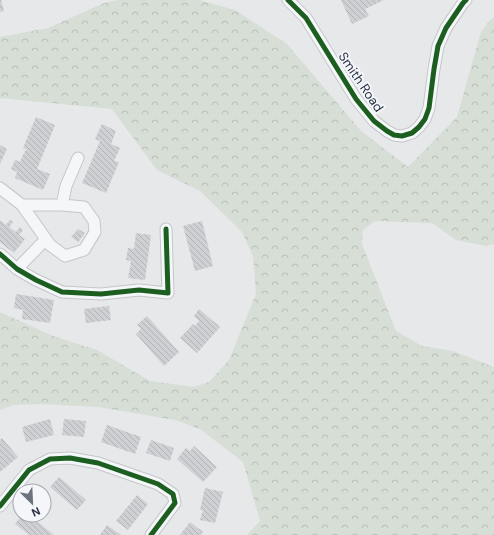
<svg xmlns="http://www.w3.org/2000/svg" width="494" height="535" font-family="'DM Sans',sans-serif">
	<defs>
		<pattern id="forest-crowns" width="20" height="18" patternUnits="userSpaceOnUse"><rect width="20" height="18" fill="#d6ded6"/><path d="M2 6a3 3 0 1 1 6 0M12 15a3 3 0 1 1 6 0" fill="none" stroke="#b8bfb9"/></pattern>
		<pattern id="building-back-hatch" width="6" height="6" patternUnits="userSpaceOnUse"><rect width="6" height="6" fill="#ced0d3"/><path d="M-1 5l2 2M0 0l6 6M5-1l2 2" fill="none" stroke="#b1b3b6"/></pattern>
	</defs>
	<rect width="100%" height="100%" fill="#e6e8ea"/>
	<path fill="url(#forest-crowns)" d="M118 0H199L235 10 287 44 361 131 408 167 457 117 481 32 490 20 494 18V244L486 246 456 240 432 223 375 221 363 230 362 244 396 331 422 346 453 351 494 367V535H247L260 521 243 462 200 429 175 420 98 407 43 404 13 405 0 410V312L53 336 97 350 150 381 194 387 209 382 229 360 256 294 253 256 242 232 200 191 157 170 112 109 0 98V37L48 28 104 3Z"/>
	<path fill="url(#building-back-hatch)" d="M0 0H1L4 11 0 12Z
		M341 0H384L365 9 369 16 352 24Z
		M36 117 55 125 37 169 50 174 43 190 15 178 17 172 11 169 15 160 20 162 26 149 23 148Z
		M102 124 116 131 111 144 120 148 114 161 119 162 106 193 82 183 100 141 95 139Z
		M0 145 7 149 0 164Z
		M0 220 6 225 10 220 13 222 9 227 16 232 20 227 23 230 19 235 25 239 14 253 0 242Z
		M202 221 213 266 195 271 183 226Z
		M78 229 85 233 78 242 71 237Z
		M136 233 151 235 145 280 128 278 131 261 126 260 128 248 134 249Z
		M16 294 54 300 50 323 22 319 23 310 14 308Z
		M109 306 111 320 86 323 84 309Z
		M199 309 220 327 197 353 180 338 193 324 195 326 199 321 194 316Z
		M147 316 179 352 164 366 136 334 141 329 137 325Z
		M50 419 54 435 26 442 22 427Z
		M64 419 86 421 84 437 62 435Z
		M107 425 141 437 135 454 101 442Z
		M2 438 18 457 0 472V440Z
		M151 440 174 448 170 461 146 453Z
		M194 446 217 467 203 482 177 459 186 448 190 451Z
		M59 477 86 500 77 510 50 487Z
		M205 488 223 492 215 523 200 520 203 510H200Z
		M137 495 148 504 128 530 116 521Z
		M22 515H29L54 535H29L15 524Z
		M190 522 203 532 201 535H180Z
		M107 525 121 535H100Z"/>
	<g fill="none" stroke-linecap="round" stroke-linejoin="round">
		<defs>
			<path id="minor" d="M288 0 306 18 356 99 374 121 387 131 394 135 402 136 412 133 419 127 425 119 429 108 434 69 438 46 446 28 463 3 466 0
				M0 188 22 205 50 245 65 256 84 250 95 232 94 221 84 207 62 205H22
				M62 205 66 186 78 158
				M0 254 17 269 36 280 62 292 101 294 139 290 168 293 166 229
				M17 269 46 239
				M0 506 29 470 50 459 70 458 98 463 158 484 173 494 175 503 151 535"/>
		</defs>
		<use href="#minor" stroke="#c4c6c8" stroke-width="13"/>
		<use href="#minor" stroke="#f5f6f7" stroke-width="11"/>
		<defs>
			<path id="cycleway" d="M288 0 306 18 356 99 374 121 387 131 394 135 402 136 412 133 419 127 425 119 429 108 434 69 438 46 446 28 463 3 466 0
				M0 254 17 269 36 280 62 292 101 294 139 290 168 293 166 229
				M0 506 29 470 50 459 70 458 98 463 158 484 173 494 175 503 151 535"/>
		</defs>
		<use href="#cycleway" stroke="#f4f6f9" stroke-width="8"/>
		<use href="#cycleway" stroke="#1b5e20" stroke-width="5"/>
	</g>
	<g text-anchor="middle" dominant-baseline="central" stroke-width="4" stroke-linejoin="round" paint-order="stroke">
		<g font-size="13" fill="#2b3445" stroke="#f4f6f9">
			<text transform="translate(361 82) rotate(56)">Smith Road</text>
		</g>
	</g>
	<g transform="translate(32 503) rotate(156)"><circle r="19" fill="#f4f6f9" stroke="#a4a8b1"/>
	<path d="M0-3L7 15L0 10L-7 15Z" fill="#6c737f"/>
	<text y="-6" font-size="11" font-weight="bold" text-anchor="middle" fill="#2b3445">N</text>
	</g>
</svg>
